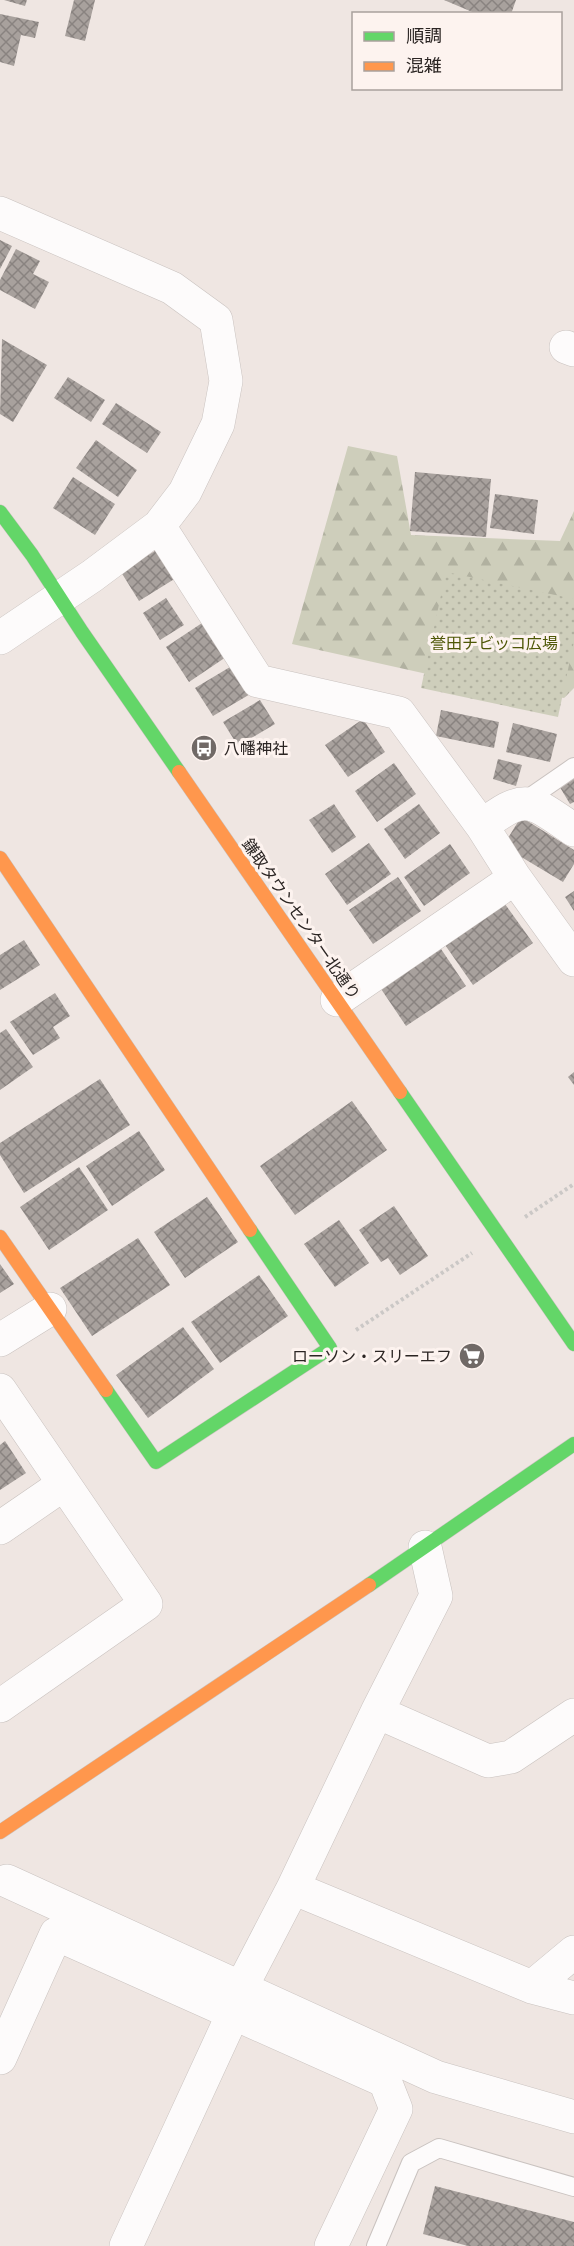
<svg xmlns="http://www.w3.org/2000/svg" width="574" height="2246" font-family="Poppins,'Noto Sans JP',sans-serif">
	<defs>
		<pattern id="forest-firs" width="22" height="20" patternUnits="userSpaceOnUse" patternTransform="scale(1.5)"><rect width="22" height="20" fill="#cecebb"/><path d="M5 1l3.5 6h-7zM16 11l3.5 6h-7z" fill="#b1b1a0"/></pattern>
		<pattern id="park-dots" width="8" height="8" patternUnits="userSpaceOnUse" patternTransform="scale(1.5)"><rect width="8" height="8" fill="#cecebb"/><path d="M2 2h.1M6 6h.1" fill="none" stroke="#b1b1a0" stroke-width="1.8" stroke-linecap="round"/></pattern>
		<pattern id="building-cross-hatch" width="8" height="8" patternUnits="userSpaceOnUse" patternTransform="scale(1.5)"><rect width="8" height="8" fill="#a8a19d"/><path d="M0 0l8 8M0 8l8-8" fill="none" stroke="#898380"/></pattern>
	</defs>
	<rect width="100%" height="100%" fill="#efe6e2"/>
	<path fill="url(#forest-firs)" d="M348 446 397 456 411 535 560 541 574 511V688L564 698 436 676 292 644Z"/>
	<path fill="url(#park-dots)" d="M446 572 574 599V641L558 717 421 688Z"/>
	<path fill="url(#building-cross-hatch)" d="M4 0H27L25 6Z
		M74 0H95L85 41 65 36Z
		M444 0H516L511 14H477Z
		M0 14 39 22 35 38 21 35 14 66 0 62Z
		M0 240 12 246 0 269Z
		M16 249 40 261 33 274 49 282 35 309 0 290V280Z
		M2 339 47 365 13 422 0 414Z
		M68 377 105 400 91 422 54 398Z
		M116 403 161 432 147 453 102 424Z
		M96 440 137 470 118 497 76 468Z
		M415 472 491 479 486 537 410 531Z
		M73 477 115 504 95 535 53 508Z
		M495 494 538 500 534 534 490 528Z
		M158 549 176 578 139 601 121 572Z
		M166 598 184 625 160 640 143 613Z
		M205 621 229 655 189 682 166 647Z
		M235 664 252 693 213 716 195 688Z
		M260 700 275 724 238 746 223 722Z
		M441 710 499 722 494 748 436 736Z
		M363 719 385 752 348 777 325 745Z
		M513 723 557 734 550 762 506 752Z
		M498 759 522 765 516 786 493 779Z
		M394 763 416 794 377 822 355 791Z
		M574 775V802L570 804 558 784Z
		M334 804 356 837 332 853 309 820Z
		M419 804 440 833 405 859 384 829Z
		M521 817 574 850V864L563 882 503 846Z
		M369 843 391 874 347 905 325 874Z
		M450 844 470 873 424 906 404 877Z
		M398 877 421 911 373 944 349 910Z
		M574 891V911L565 897Z
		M502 900 533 943 473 985 443 942Z
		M24 940 40 965 0 990V955Z
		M437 943 466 986 406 1026 377 983Z
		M55 993 70 1016 53 1027 60 1038 33 1055 10 1022Z
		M6 1029 33 1067 0 1090V1033Z
		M574 1072V1085L568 1077Z
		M100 1079 130 1125 24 1193 0 1155V1143Z
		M352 1101 387 1150 295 1215 260 1166Z
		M139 1131 165 1170 112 1206 86 1166Z
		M79 1167 108 1210 49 1250 20 1207Z
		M207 1197 238 1242 185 1278 154 1232Z
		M394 1206 428 1256 400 1275 388 1258 381 1262 359 1230Z
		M339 1220 369 1263 335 1287 304 1244Z
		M138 1238 170 1285 92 1336 60 1288Z
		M0 1264 14 1284 0 1293Z
		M259 1275 288 1316 220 1363 191 1322Z
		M183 1327 214 1369 148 1418 116 1375Z
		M5 1441 26 1473 0 1490V1445Z
		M435 2186 574 2222V2246H468L423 2234Z"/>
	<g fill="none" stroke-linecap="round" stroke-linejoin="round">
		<defs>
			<path id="lane" d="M522 803 574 767
				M376 2246 411 2163 439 2148 574 2187"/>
			<path id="street" d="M0 213 172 288 216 320 226 381 218 424 185 492 159 526 92 576 0 638
				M566 347 574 350
				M159 526 258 681 399 713 482 826 515 878 574 960
				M482 826C526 792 530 800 574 830
				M337 1000 515 878
				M0 1340 50 1309
				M0 1390 146 1604 0 1706
				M0 1528 64 1484
				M377 1712 436 1596 425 1547
				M7 1881 436 2077 574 2117
				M293 1888 532 1987 574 1998
				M532 1987 574 1952
				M241 1988 293 1888 377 1712 488 1761 511 1757 574 1715
				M0 2058 56 1934 385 2081 396 2109 331 2246
				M126 2246 233 2014"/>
			<path id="fast" d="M0 512 32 555 82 632 179 772
				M400 1092 574 1344
				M106 1390 156 1462 330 1348 250 1230
				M369 1585 574 1444"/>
			<path id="slow" d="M179 772 400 1092
				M0 858 250 1230
				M0 1237 106 1390
				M0 1832 369 1585"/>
		</defs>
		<use href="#lane" stroke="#c9c2bf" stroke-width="20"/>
		<use href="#street" stroke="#c9c2bf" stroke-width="34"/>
		<use href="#fast" stroke="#c9c2bf" stroke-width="15"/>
		<use href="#slow" stroke="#c9c2bf" stroke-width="15"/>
		<path stroke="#cbc8c6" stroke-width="4" stroke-dasharray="3 3" stroke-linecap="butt" d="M525 1217 574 1184
			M356 1330 472 1253"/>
		<use href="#lane" stroke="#fdfbfb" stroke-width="18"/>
		<use href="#street" stroke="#fdfbfb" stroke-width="33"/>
		<use href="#fast" stroke="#63d668" stroke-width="14"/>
		<use href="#slow" stroke="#ff974d" stroke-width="14"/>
	</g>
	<defs>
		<symbol id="bus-disc" viewBox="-11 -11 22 22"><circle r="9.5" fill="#706966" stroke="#fdf3ef"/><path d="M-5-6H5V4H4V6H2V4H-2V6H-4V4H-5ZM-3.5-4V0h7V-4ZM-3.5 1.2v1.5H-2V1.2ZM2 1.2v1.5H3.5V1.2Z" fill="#fff"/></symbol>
		<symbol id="supermarket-disc" viewBox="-11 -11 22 22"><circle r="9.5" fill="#706966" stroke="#fdf3ef"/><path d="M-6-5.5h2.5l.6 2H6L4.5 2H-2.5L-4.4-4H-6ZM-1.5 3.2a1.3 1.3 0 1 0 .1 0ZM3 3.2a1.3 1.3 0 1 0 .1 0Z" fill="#fff"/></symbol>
	</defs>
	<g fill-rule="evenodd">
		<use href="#bus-disc" x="189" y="733" width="30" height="30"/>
		<use href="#supermarket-disc" x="457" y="1341" width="30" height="30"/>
	</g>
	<g text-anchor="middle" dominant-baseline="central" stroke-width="6" stroke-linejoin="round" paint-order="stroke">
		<g font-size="16" fill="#4e5706" stroke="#fdf3ef">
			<text x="494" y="643">誉田チビッコ広場</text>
		</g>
		<g font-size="16" fill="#2b2523" stroke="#fdf3ef" text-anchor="start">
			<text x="224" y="748">八幡神社</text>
			<text x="452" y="1356" text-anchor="end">ローソン・スリーエフ</text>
		</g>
		<g font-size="16" fill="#2b2523" stroke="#fdf3ef">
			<text transform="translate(301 919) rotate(55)">鎌取タウンセンター北通り</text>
		</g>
	</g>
	<rect x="352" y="12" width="210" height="78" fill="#fdf3ef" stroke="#a9a19d" stroke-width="1.5"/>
	<rect x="364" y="32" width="30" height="9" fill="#63d668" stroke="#a9a19d" stroke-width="1.5"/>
	<text x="406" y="42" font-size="18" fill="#2b2523">順調</text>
	<rect x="364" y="62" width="30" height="9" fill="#ff974d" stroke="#a9a19d" stroke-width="1.5"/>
	<text x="406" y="72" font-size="18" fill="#2b2523">混雑</text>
</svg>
